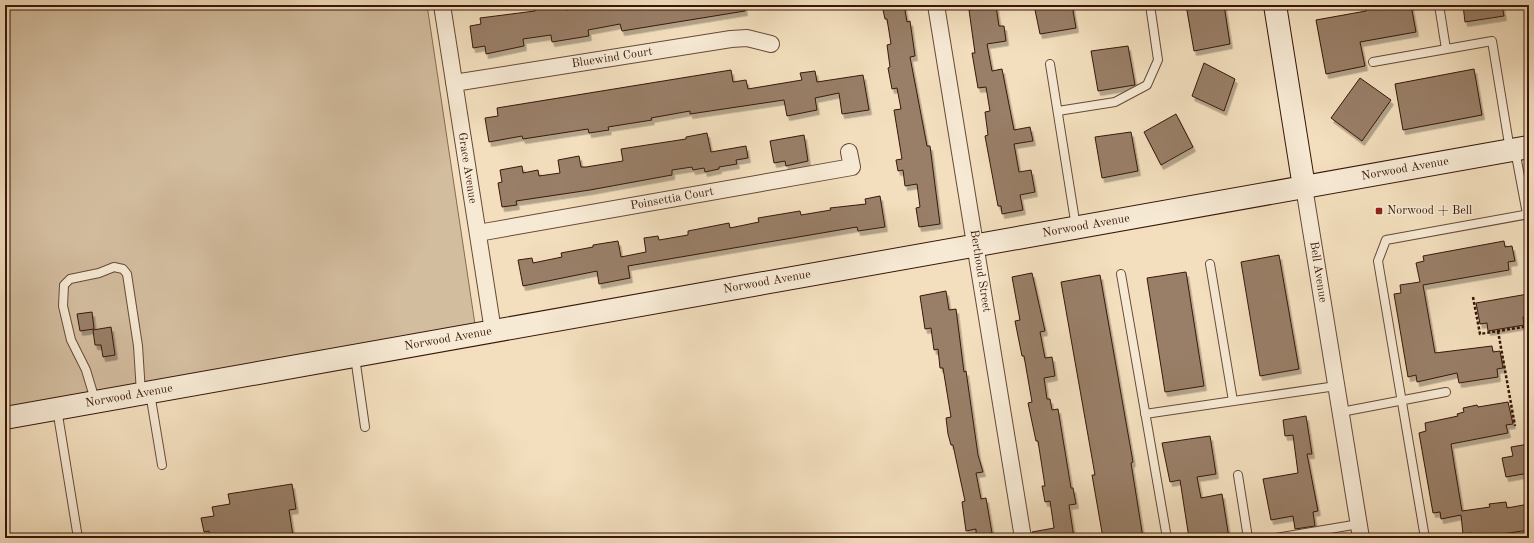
<svg xmlns="http://www.w3.org/2000/svg" width="1534" height="543" font-family="'Old Standard TT',serif">
	<defs>
		<filter id="shadow"><feDropShadow dx="2.5" dy="4.5" stdDeviation="0" flood-color="#0004"/></filter>
	</defs>
	<rect width="100%" height="100%" fill="#f3dfbe"/>
	<filter id="stains"><feTurbulence type="fractalNoise" baseFrequency=".005" numOctaves="4"/><feColorMatrix values="0 0 0 0 .2 0 0 0 0 .09 0 0 0 0 .02 0 0 0 .5 -.17"/></filter>
	<radialGradient id="worn" r=".72"><stop offset=".6" stop-color="#630" stop-opacity="0"/><stop offset="1" stop-color="#630" stop-opacity=".3"/></radialGradient>
	<path fill="#d3bd9f" stroke="#866a54" d="M21 5H427L476 331 5 418V8Z"/>
	<path fill="#997f67" stroke="#381709" filter="url(#shadow)" d="M563 5H565L566 10 592 5H744L745 11 622 31 620 24 588 30 589 36 552 42 551 35 523 39 524 46 486 54 485 46 473 48 470 26 481 24 480 18 535 11V9Z
		M882 5H904L907 22 910 21 915 56 910 57 927 146H930L940 224 919 227 916 208 920 207 917 184 905 186 903 170 898 171 896 160 902 159 894 110 901 109 897 88 892 89 888 68 890 67 887 45 891 44 887 19H885Z
		M1034 5H1072L1076 28 1040 34Z
		M1186 5H1224L1230 44 1194 51Z
		M1365 5H1411L1416 32 1360 42 1365 66 1326 74 1316 20 1366 11Z
		M1463 5H1502L1504 16 1465 22Z
		M996 6 999 26H1004L1006 41 987 44 992 71 1002 69 1014 130 1030 127 1033 141 1014 144 1019 172 1031 170 1035 192 1020 195 1023 210 1002 214 1001 206H998L985 136 988 135 985 112 990 111 986 87 978 88 972 53H975L969 10Z
		M1128 46 1135 85 1098 91 1091 51Z
		M1204 63 1235 79 1224 111 1192 96Z
		M1474 69 1482 115 1403 130 1395 84Z
		M731 70 733 82 746 80 748 89 802 80 800 73 815 71 817 82 863 75 869 110 842 114 839 93 815 98 817 110 787 116 784 100 690 114V111L651 118 652 120 608 127 609 130 589 133 588 129 523 139 522 136 489 142 485 118 498 116 497 108Z
		M1360 78 1391 100 1362 141 1331 118Z
		M1176 114 1193 147 1161 165 1144 132Z
		M1131 132 1138 171 1102 178 1095 137Z
		M707 133 711 152 746 146 748 158 736 160 737 164 719 167V169L705 172 704 168 693 170 692 167 672 170V175L590 190 516 201 517 205 502 207 498 183 502 182 500 170 522 166 523 173 538 170 539 176 560 173 558 160 579 156 581 167H586L623 161 621 149 686 139V137Z
		M804 135 808 161 786 166 785 161 774 163 770 141Z
		M880 196 885 227 858 231 857 227 628 266 630 278 599 284 597 271 523 286 518 260 532 258 533 263 562 257 561 253 593 247V245L618 241 621 257 646 252 644 238 658 236 659 240 688 235V231L729 223 730 228 759 222 758 218 800 211 801 215 831 210 830 208 866 204 865 199Z
		M1504 241 1505 247 1512 246 1515 261 1508 262 1509 270 1423 285 1435 353 1492 346 1493 352 1500 351 1503 368 1497 369 1498 377 1459 383 1457 373 1417 382 1416 375 1408 377 1394 294 1401 293 1400 285 1420 282 1416 263 1424 261 1423 256Z
		M1279 255 1299 369 1260 376 1241 262Z
		M1186 272 1204 386 1165 392 1147 278Z
		M1032 273 1045 331 1040 332 1045 358 1052 357 1055 376 1044 378 1047 399H1050L1052 410 1058 409 1071 488H1073L1076 504 1069 505 1074 538H1033L1032 532 1054 528 1050 501 1045 502 1042 486H1045L1038 441H1036L1028 403 1032 402 1024 356H1022L1015 321 1020 320 1012 277Z
		M1100 275 1133 462 1131 463 1143 538H1103L1092 475H1095L1061 282Z
		M946 291 949 310 956 309 964 372 966 371 978 455 983 472 976 473 981 499 986 498 992 533 976 535V529L966 531 962 502 965 501 953 445H951L948 434 946 418 951 417 943 368H940L938 349 934 350 931 328 925 329 920 296Z
		M1528 294 1529 316 1523 317 1524 325 1488 331 1487 323 1480 324 1476 303Z
		M92 312 94 329 80 331 77 314Z
		M111 327 115 355 103 357 101 345H95L93 330Z
		M1508 402 1513 424 1506 425 1508 433 1451 444 1454 463 1462 511 1490 507 1489 504 1506 502 1507 508 1529 504V530L1489 536V538H1472L1471 533 1463 534 1461 515 1441 519 1440 512 1433 513 1419 433 1426 431 1425 423 1458 416 1457 414 1464 412 1463 408 1477 405 1478 407Z
		M1306 416 1312 454H1307L1318 511 1313 512 1315 526 1295 529 1293 516 1271 520 1263 479 1298 473 1293 435 1285 436 1283 420Z
		M1210 436 1216 474 1197 477 1201 498 1222 494 1229 538H1189L1180 480 1170 482 1162 443Z
		M1529 444V473L1506 477 1502 458 1513 456 1511 447Z
		M292 484 296 509 289 510 293 536 279 538H210L209 531 204 532 201 518 214 516 212 507 230 504 228 494Z"/>
	<g fill="none" stroke-linecap="round" stroke-linejoin="round">
		<defs>
			<path id="lane" d="M1439 5 1446 49
				M1373 62 1492 41 1510 150
				M1050 64 1076 227
				M1058 111 1115 102 1147 85 1158 60 1150 5
				M1515 150 1527 214
				M1210 264 1233 401
				M1121 274 1167 538
				M355 357 365 427
				M150 393 162 465
				M95 400 86 370 71 340 63 306 64 285 70 279 99 273 114 267 123 269 127 274 138 346 141 393
				M57 409 78 538
				M1341 412 1446 392
				M1145 414 1336 386
				M1238 475 1248 538
				M1276 538 1359 524
				M1425 538 1378 261 1386 240 1529 214"/>
			<path id="street" d="M442 5 493 331
				M936 5 1023 538
				M454 83 731 39 747 38 771 44
				M1304 187 1361 538
				M478 233 852 167 849 152"/>
			<path id="secondary" d="M1275 5 1304 187
				M5 418 1529 147"/>
		</defs>
		<use href="#lane" stroke="#674936" stroke-width="10"/>
		<use href="#street" stroke="#674936" stroke-width="18"/>
		<use href="#secondary" stroke="#381709" stroke-width="24"/>
		<path stroke="#381709" stroke-width="2.5" stroke-dasharray="3 2" stroke-linecap="butt" d="M1473 297 1480 334 1529 326
			M1498 331 1515 426"/>
		<use href="#lane" stroke="#f7ead5" stroke-width="8"/>
		<use href="#street" stroke="#f7ead5" stroke-width="16"/>
		<use href="#secondary" stroke="#f7ead5" stroke-width="22"/>
	</g>
	<rect fill="#8f2418" stroke="#f7ead5" stroke-width="1.5" x="1375" y="207" width="8" height="8" rx="2"/>
	<g text-anchor="middle" dominant-baseline="central" stroke-width="3" stroke-linejoin="round" paint-order="stroke">
		<g font-size="12" fill="#381709" stroke="#f7ead5">
			<text transform="translate(612 58) rotate(-9)">Bluewind Court</text>
			<text transform="translate(467 168) rotate(81)">Grace Avenue</text>
			<text transform="translate(1405 169) rotate(-10)">Norwood Avenue</text>
			<text transform="translate(672 199) rotate(-10)">Poinsettia Court</text>
			<text transform="translate(1086 226) rotate(-10)">Norwood Avenue</text>
			<text transform="translate(980 271) rotate(81)">Berthoud Street</text>
			<text transform="translate(1318 272) rotate(81)">Bell Avenue</text>
			<text transform="translate(767 282) rotate(-10)">Norwood Avenue</text>
			<text transform="translate(448 339) rotate(-10)">Norwood Avenue</text>
			<text transform="translate(129 396) rotate(-10)">Norwood Avenue</text>
		</g>
		<g font-size="12" fill="#381709" stroke="#f7ead5" text-anchor="start">
			<text x="1387" y="211">Norwood + Bell</text>
		</g>
	</g>
	<rect width="1534" height="543" fill="none" stroke="#f3dfbe" stroke-width="20"/>
	<rect x="6" y="6" width="1522" height="531" fill="none" stroke="#381709" stroke-width="2"/>
	<rect x="10" y="10" width="1514" height="523" fill="none" stroke="#381709"/>
	<rect width="100%" height="100%" filter="url(#stains)"/>
	<rect width="100%" height="100%" fill="url(#worn)"/>
</svg>
